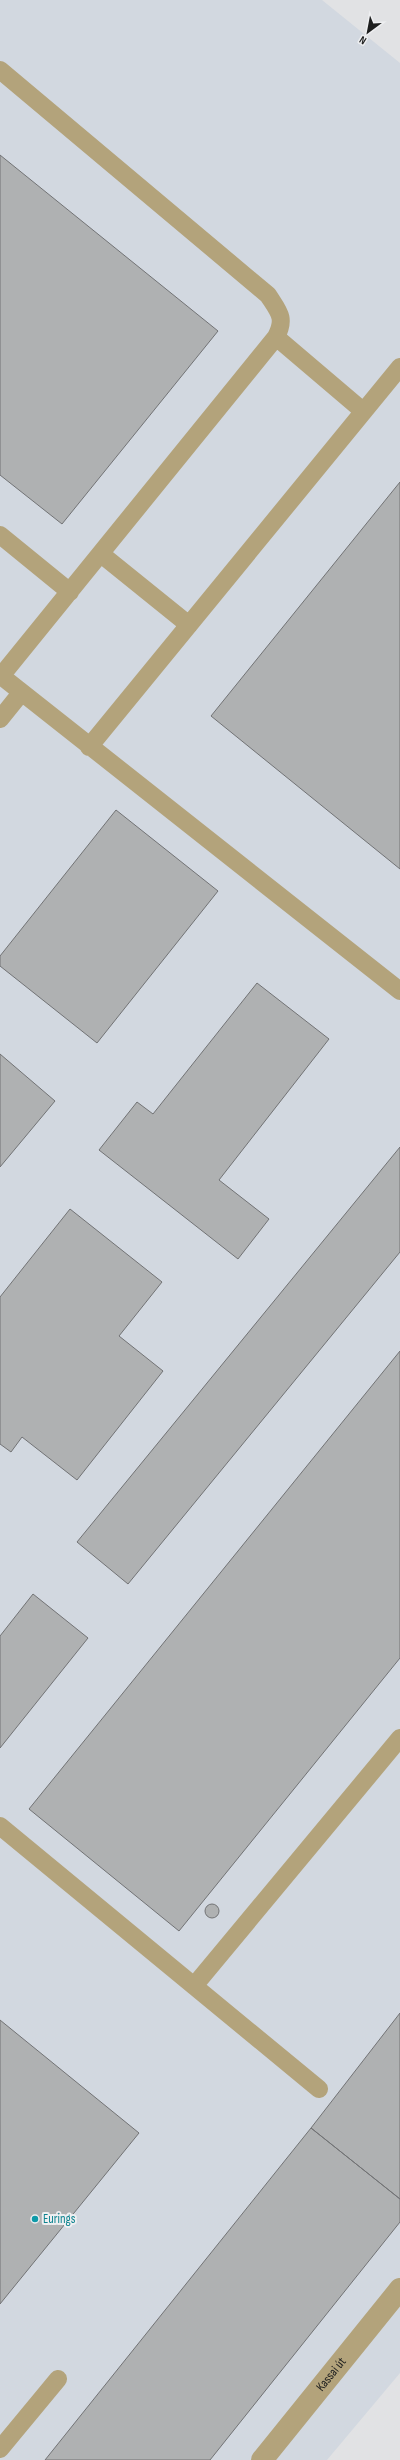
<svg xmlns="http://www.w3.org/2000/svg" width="400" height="2460" font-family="'Sofia Sans Condensed',sans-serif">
	<rect width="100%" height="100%" fill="#e1e2e4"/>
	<path fill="#d2d8e0" d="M0 0H322L400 63V2373L327 2460H0Z"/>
	<path fill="#afb1b2" stroke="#727375" d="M0 155 218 331 62 524 0 475Z
		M400 482V869L211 716Z
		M116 810 218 891 97 1043 0 966V956Z
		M257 983 329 1039 219 1180 269 1219 238 1259 99 1150 137 1102 153 1114Z
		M0 1054 55 1101 0 1167Z
		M400 1147V1252L128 1584 77 1542Z
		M70 1209 162 1282 119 1336 163 1371 77 1480 22 1437 11 1452 0 1444V1297Z
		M400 1351V1658L179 1931 29 1809Z
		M33 1594 88 1638 0 1748V1636Z
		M205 1911a7 7 0 1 1 14 0a7 7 0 1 1-14 0Z
		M400 2013V2199L311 2128Z
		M0 2020 139 2133 0 2304Z
		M311 2128 400 2199V2222L210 2460H45Z"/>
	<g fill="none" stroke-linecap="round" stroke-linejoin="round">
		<path stroke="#b3a37b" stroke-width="18" d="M0 70 268 295C279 312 286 318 276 337L1 676
			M276 337 363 411
			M0 535 70 592
			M101 554 189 625
			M0 675 400 991
			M0 719 21 693
			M89 747 400 367
			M0 1826 319 2089
			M194 1986 400 1738
			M0 2449 58 2379"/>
		<path stroke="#b3a37b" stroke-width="22" id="s1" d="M262 2460 400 2289"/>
	</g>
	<circle fill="#0f9aa8" stroke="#eeeff1" stroke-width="1.5" cx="35" cy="2219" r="4"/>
	<g text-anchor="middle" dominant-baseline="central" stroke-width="4" stroke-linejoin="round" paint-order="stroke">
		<g font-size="13" fill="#0d838f" stroke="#eeeff1" text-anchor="start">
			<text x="43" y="2219">Eurings</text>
		</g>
		<g font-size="13" fill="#1d1e1e" stroke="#eeeff1">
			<text stroke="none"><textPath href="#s1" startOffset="110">Kassai út</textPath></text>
		</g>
	</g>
	<g transform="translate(368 32) rotate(212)" stroke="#eeeff1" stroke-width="3" paint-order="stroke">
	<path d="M0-3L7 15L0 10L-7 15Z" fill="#1d1e1e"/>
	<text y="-6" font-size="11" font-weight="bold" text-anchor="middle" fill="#1d1e1e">N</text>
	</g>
</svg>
